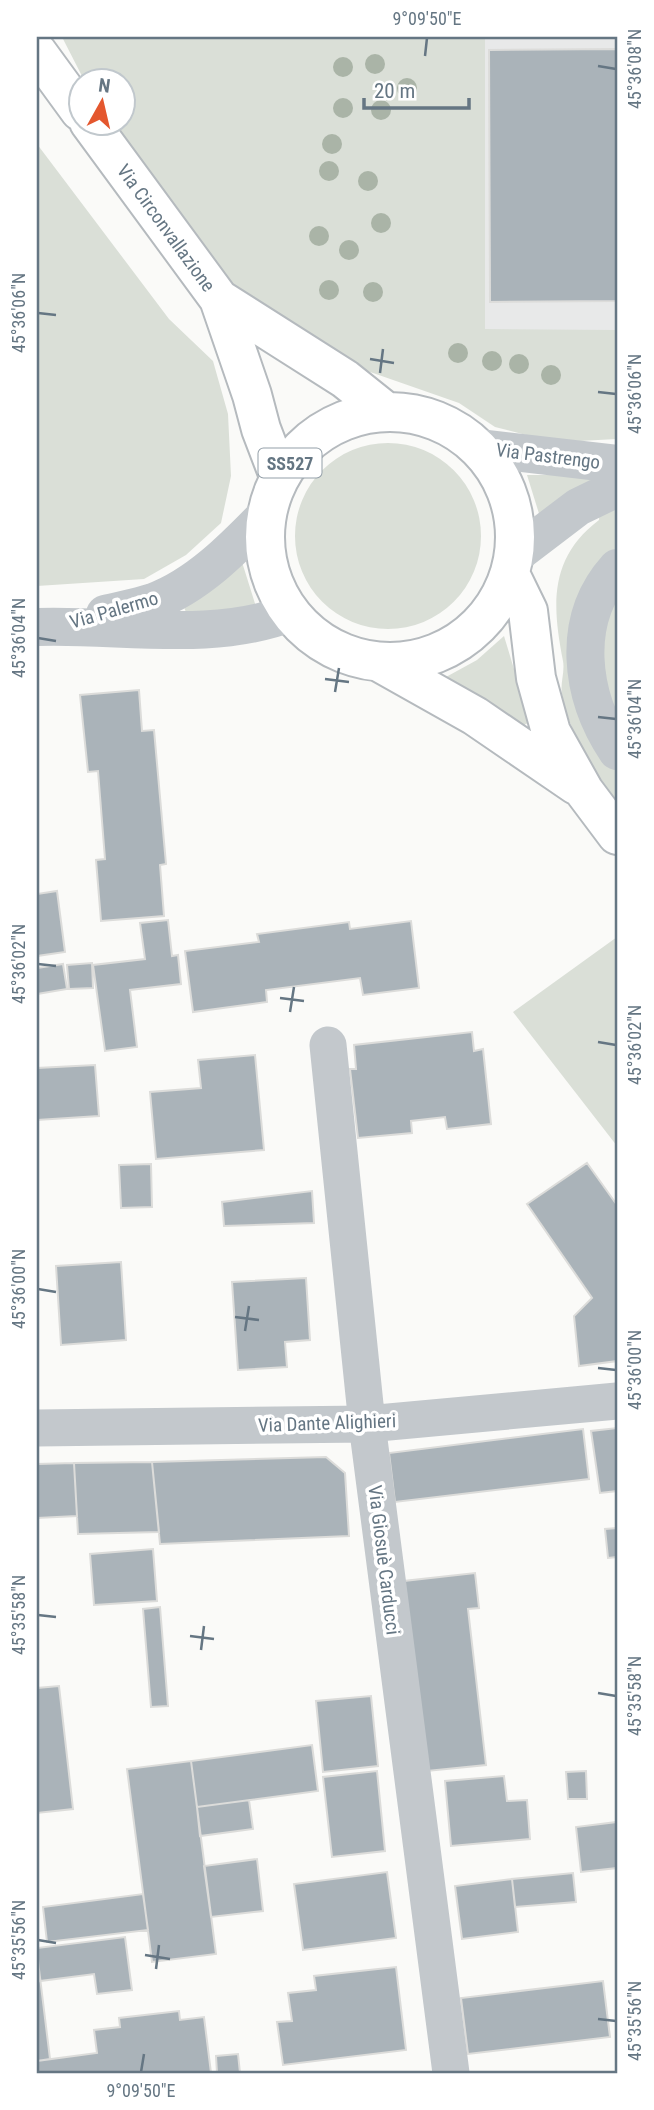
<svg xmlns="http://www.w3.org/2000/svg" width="654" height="2110" font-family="'Roboto Condensed',sans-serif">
	<rect width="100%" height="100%" fill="#fafaf8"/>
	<path fill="#e8e9e9" d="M485 37H617V330H485Z"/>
	<path fill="#dadfd7" d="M62 37H485V329L617 330V439L579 441 530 436 495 427 459 403 353 366 236 288 189 235 109 123 122 122V80H84Z
		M37 144 169 319 213 361 228 414 231 476 221 523 186 555 144 579 37 586Z
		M295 536a93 93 0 1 1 186 0a93 93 0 1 1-186 0Z
		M527 475H592L593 484 541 520Z
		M617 496V547L604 561 583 597 617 769V805C597 772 568 733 562 694 560 683 565 672 563 661 552 605 549 558 599 520L600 503Z
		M242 562 258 613 187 615 184 607Z
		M617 592V719C599 664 595 647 617 592Z
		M504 636 530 722 522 726 446 677 477 660Z
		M617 937V1146L513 1012Z"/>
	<path fill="#aab3b9" stroke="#dcdcda" stroke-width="2" d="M617 49V301L490 302 489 50Z
		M139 690 142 731 154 730 166 864 160 865 164 916 101 921 96 860 105 859 98 771 88 772 80 695Z
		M57 891 65 952 37 956V894Z
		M168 920 172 956 178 955 181 984 130 990 137 1047 105 1051 93 965 145 959 140 923Z
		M411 921 419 988 363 995 360 978 266 990 267 1002 193 1012 185 951 259 942 257 934 349 922 350 929Z
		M92 963 93 988 69 989 67 965Z
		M63 964 67 989 37 994V968Z
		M472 1032 474 1051 483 1049 491 1124 447 1129 445 1117 411 1121 412 1133 358 1138 350 1069H356L354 1045Z
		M255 1055 264 1150 156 1159 150 1092 201 1088 198 1060Z
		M95 1065 99 1116 37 1120V1068Z
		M587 1163 617 1205V1361L579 1366 574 1316 592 1298 527 1204Z
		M151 1164 152 1207 121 1208 119 1165Z
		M312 1191 314 1223 224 1226 222 1202Z
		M121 1262 126 1340 61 1345 56 1266Z
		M306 1278 310 1340 285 1342 287 1367 238 1370 232 1282Z
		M617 1428V1491L600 1493 591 1431Z
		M583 1429 589 1479 395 1502 389 1453Z
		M326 1457 345 1473 349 1536 160 1544 152 1462Z
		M152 1462 159 1532 78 1534 74 1463Z
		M74 1463 77 1516 37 1518V1464Z
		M617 1528V1557L608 1558 605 1529Z
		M153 1549 157 1601 94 1605 90 1554Z
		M475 1573 479 1608 468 1609 486 1765 427 1771 404 1581Z
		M160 1607 168 1706 151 1707 143 1609Z
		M59 1686 73 1809 37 1813V1688Z
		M371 1696 378 1766 323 1772 316 1701Z
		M312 1745 318 1791 197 1807 191 1761Z
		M191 1761 216 1954 152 1962 127 1769Z
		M377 1771 385 1851 332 1857 323 1777Z
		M586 1771 587 1799H568L566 1772Z
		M504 1776 507 1801 527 1800 530 1839 451 1846 445 1781Z
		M249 1800 253 1829 200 1836 197 1807Z
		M617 1822V1868L581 1872 576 1827Z
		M257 1859 263 1911 211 1917 204 1866Z
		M387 1872 396 1938 303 1950 294 1884Z
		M573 1873 576 1902 515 1907 512 1879Z
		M512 1879 518 1932 462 1939 455 1886Z
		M143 1894 148 1930 47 1942 43 1907Z
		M125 1937 132 1990 97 1994 94 1974 40 1981 37 1948Z
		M37 1953 50 2059 37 2061Z
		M396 1967 406 2050 283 2065 277 2022 292 2021 288 1993 316 1990 314 1976Z
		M603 1981 610 2037 468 2054 461 1998Z
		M179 2011 180 2020 204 2017 211 2073H37V2061L97 2053 94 2030 120 2027 119 2018Z
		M238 2054 240 2073H217L216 2056Z"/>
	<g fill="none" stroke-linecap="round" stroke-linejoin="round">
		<defs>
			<path id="primary" d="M37 52 80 111
				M89 122 219 299 252 395 261 429 279 476
				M219 299 345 379 385 411
				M265 537a125 125 0 1 1 250 0a125 125 0 1 1-250 0Z
				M510 574 528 611 536 678 551 732 584 791 617 835
				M379 662 475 716 576 785"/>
		</defs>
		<use href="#primary" stroke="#b5babe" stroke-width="42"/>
		<path stroke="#c3c8cc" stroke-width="37" d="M328 1045 367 1424 451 2073
			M37 1428 367 1424 617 1401"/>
		<path stroke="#c3c8cc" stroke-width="38" d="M478 448 617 464
			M515 555 578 507 617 488
			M617 568C570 620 580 696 617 751
			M105 614C121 610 138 607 153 602 197 586 234 548 266 515
			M37 627C120 624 211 643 290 613"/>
		<use href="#primary" stroke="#fff" stroke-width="38"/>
	</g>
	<g fill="#aab4a7">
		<circle cx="375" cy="64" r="10"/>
		<circle cx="343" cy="67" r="10"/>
		<circle cx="407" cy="88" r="10"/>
		<circle cx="343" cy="108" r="10"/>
		<circle cx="381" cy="110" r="10"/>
		<circle cx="332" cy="144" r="10"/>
		<circle cx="329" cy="171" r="10"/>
		<circle cx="368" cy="181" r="10"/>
		<circle cx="381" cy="223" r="10"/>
		<circle cx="319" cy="236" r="10"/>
		<circle cx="349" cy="250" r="10"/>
		<circle cx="329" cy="290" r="10"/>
		<circle cx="373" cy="292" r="10"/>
		<circle cx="458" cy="353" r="10"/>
		<circle cx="492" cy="361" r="10"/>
		<circle cx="519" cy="364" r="10"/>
		<circle cx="551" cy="375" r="10"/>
	</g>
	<path fill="none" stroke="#657683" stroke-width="2.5" d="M425 56 427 38M598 66 616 69M38 313 56 315M370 359 394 363M380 373 383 349M598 392 616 394M38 638 56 641M325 679 349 682M335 692 339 668M598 717 616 719M38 964 56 966M280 998 304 1001M290 1012 294 987M598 1042 616 1045M38 1289 56 1292M235 1317 259 1320M245 1331 249 1306M598 1368 616 1370M38 1615 56 1617M190 1636 214 1639M201 1650 204 1626M598 1693 616 1696M38 1940 56 1943M145 1955 170 1959M156 1969 159 1945M598 2019 616 2021M141 2072 144 2054"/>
	<g text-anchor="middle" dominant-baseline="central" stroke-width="7" stroke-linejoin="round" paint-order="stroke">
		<rect fill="#fff" stroke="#939fa8" stroke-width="2" x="258.5" y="448.5" width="63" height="29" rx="5"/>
		<g font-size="18" font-weight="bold" fill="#657683">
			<text x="290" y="463">SS527</text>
		</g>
		<g font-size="19" fill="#657683" stroke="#fff">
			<text transform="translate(166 228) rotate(54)">Via Circonvallazione</text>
			<text transform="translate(548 456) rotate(7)">Via Pastrengo</text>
			<text transform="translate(114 610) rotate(-16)">Via Palermo</text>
			<text transform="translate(327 1423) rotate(-2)">Via Dante Alighieri</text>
			<text transform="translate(384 1560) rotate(83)">Via Giosuè Carducci</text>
		</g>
	</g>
	<rect width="654" height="2110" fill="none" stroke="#ffffff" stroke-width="77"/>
	<g transform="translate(102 102) rotate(8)"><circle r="33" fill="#ffffff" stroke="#c1c8cd" stroke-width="2"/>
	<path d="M0-5L12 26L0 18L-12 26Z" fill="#e4572e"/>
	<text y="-10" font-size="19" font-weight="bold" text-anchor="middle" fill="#657683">N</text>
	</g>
	<path d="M364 98v10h105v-10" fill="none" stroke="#657683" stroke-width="3.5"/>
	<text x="374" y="98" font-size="21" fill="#657683" stroke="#ffffff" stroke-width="5" paint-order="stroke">20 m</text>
	<rect x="38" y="38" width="578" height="2034" fill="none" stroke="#657683" stroke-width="2.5"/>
	<g font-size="18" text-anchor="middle" fill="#657683">
		<text x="427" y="25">9°09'50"E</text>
		<text transform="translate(635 69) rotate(-90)" y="6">45°36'08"N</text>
		<text transform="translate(19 313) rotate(-90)" y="6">45°36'06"N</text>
		<text transform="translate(635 394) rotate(-90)" y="6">45°36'06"N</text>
		<text transform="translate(19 638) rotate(-90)" y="6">45°36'04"N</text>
		<text transform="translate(635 719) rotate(-90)" y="6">45°36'04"N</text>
		<text transform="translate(19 964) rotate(-90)" y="6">45°36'02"N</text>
		<text transform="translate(635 1045) rotate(-90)" y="6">45°36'02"N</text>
		<text transform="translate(19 1289) rotate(-90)" y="6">45°36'00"N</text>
		<text transform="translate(635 1370) rotate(-90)" y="6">45°36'00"N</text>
		<text transform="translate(19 1615) rotate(-90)" y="6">45°35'58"N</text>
		<text transform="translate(635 1696) rotate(-90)" y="6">45°35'58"N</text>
		<text transform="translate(19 1940) rotate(-90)" y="6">45°35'56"N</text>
		<text transform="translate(635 2021) rotate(-90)" y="6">45°35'56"N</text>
		<text x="141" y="2097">9°09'50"E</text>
	</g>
</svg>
